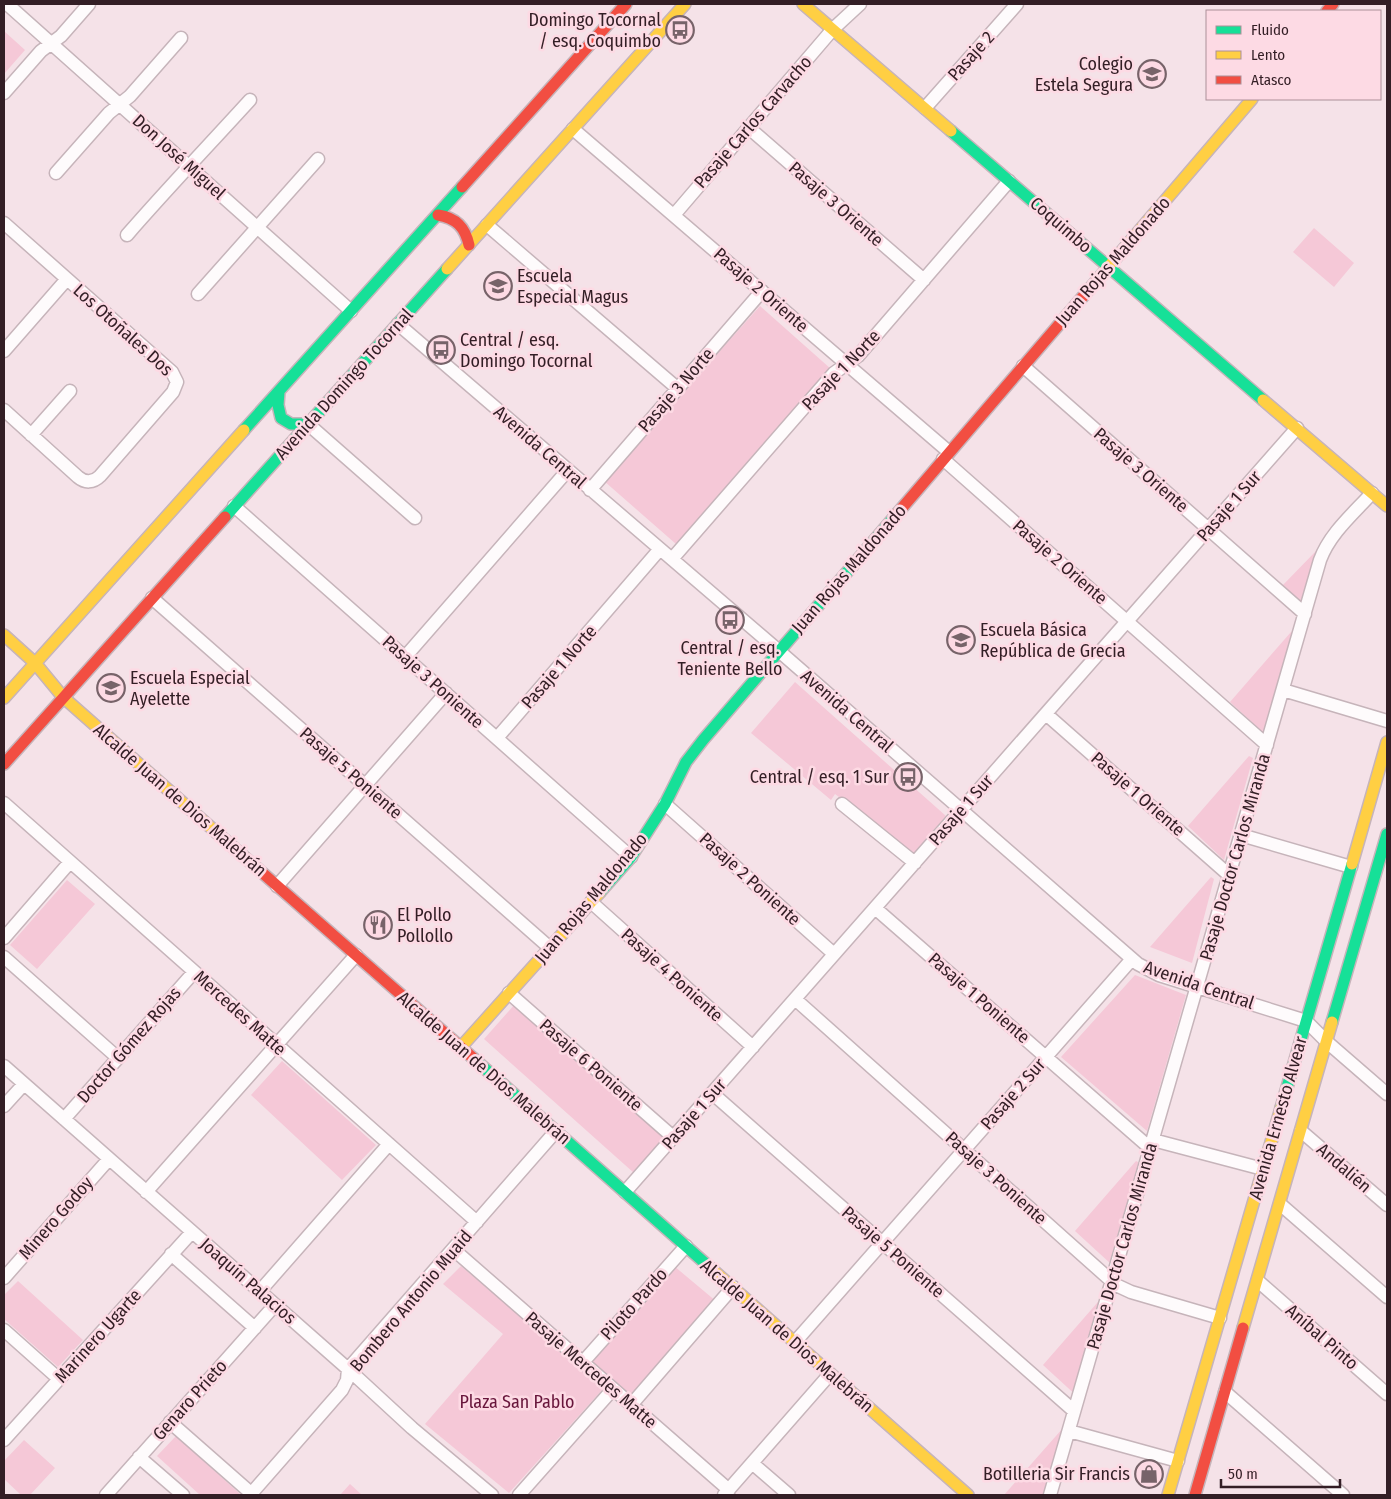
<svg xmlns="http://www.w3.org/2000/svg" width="1391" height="1499" font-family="'Fira Sans Condensed',sans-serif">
	<rect width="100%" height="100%" fill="#f5e2e8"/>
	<path fill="#f5c8d7" d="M4 31 25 50 4 74Z
		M1314 228 1354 263 1334 287 1293 252Z
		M760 306 831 369 676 544 604 481Z
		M1316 551 1301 603 1282 586Z
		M1291 632 1295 634 1267 736 1230 702Z
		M795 682 946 816 914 853 835 794 831 800 751 733Z
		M1249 756 1253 758 1224 860 1188 826Z
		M1211 877 1214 879 1192 963 1150 947Z
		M67 880 95 904 37 969 10 945Z
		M1135 975 1186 995 1147 1131 1061 1057Z
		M515 1004 665 1137 634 1173 484 1039Z
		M282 1061 376 1145 342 1180 251 1095Z
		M1136 1161 1140 1163 1111 1264 1075 1231Z
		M461 1266 584 1370 674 1266 717 1302 634 1397 612 1379 509 1493 425 1424 503 1334 443 1284Z
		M18 1281 83 1340 58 1367 4 1319V1295Z
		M1104 1295 1079 1398 1043 1365Z
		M1063 1428 1064 1431 1043 1495H1004Z
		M176 1436 240 1494V1495H200L157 1456Z
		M24 1440 55 1468 30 1495H21L4 1479V1461Z
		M350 1484 362 1495H340Z"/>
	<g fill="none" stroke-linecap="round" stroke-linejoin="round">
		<defs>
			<path id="street" d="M7 4 351 311
				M4 93 41 51 61 36 89 4
				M925 108 1017 4
				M749 128 924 280
				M573 129 949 452
				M56 173 109 113 130 96 181 38
				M674 215 833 29 860 4
				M4 223 172 372 177 382 173 392 100 476C93 483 85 483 78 477L4 410
				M487 225 677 388
				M127 235C167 189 209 145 250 100
				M198 294 318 159
				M398 324 779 651 1138 964 1159 975 1306 1021 1327 1042 1387 1094
				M4 351 67 279
				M1023 366 1305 614
				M308 424 415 518
				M31 435 70 391
				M943 459 1267 745
				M590 490 762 291
				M234 506 631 857
				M672 559 834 373 858 356 1009 181
				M152 598 550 948
				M405 657 568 470
				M1283 690 1387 721
				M1046 714 1229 875
				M497 738 660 549
				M4 803 477 1222
				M665 804 834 954
				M842 804 915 863
				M1241 835 1351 867
				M277 886 446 693
				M591 902 753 1047
				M875 908 1150 1148
				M4 938 70 862
				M4 957 118 1058
				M509 993 673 1137
				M795 999 1116 1285 1131 1292 1220 1318
				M4 1066 348 1369 412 1428 492 1495
				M712 1093 1074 1411
				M4 1106 24 1084
				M64 1119 194 972
				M1301 1131 1387 1205
				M1153 1140 1263 1169
				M146 1192 356 955
				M625 1192 1297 428
				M1280 1204 1387 1297
				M453 1249 729 1490
				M171 1254 255 1328
				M4 1278 109 1159
				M1258 1281 1387 1394
				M260 1291 389 1144
				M4 1330 59 1379
				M795 1342 1132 959
				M583 1362 686 1246
				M1225 1392 1343 1495
				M631 1405 733 1287
				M170 1422 252 1494
				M1069 1431 1178 1461
				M4 1440 192 1232
				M139 1457 183 1495
				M752 1463 789 1495
				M106 1495 275 1305
				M250 1495 342 1390 347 1380 348 1369 556 1131
				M519 1495 613 1389
				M724 1495 830 1374
				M1050 1495 1320 560C1330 533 1354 513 1372 493"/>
			<path id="fast" d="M951 131 1263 400
				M279 392 278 405 281 418 291 424H308
				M244 430 462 187
				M225 517 447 269
				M600 892 631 857 665 804 686 762 703 740 896 515
				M1332 1022 1387 834
				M473 1058 714 1271
				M1281 1108 1352 864"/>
			<path id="slow" d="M803 4 951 131
				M447 269 685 4
				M1098 279 1252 99
				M1263 400 1387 506
				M4 635 35 663 63 697 225 840
				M4 698 244 430
				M1352 864 1387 742
				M461 1047 600 892
				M714 1271 968 1495
				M1243 1328 1332 1022
				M1168 1495 1281 1108"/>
			<path id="jam" d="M1327 11 1333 4
				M462 187 626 4
				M438 215C456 218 465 227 469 245
				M896 515 1098 279
				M4 764 225 517
				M225 840 473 1058
				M1195 1495 1243 1328"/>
		</defs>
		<use href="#street" stroke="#c6b4ba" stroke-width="15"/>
		<use href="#fast" stroke="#c6b4ba" stroke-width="14"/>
		<use href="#slow" stroke="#c6b4ba" stroke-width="14"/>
		<use href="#jam" stroke="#c6b4ba" stroke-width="14"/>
		<use href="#street" stroke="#fefbfc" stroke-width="12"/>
		<use href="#fast" stroke="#16e098" stroke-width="11"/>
		<use href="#slow" stroke="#ffcf43" stroke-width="11"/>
		<use href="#jam" stroke="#f24e42" stroke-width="11"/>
	</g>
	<defs>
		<symbol id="bus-ring" viewBox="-11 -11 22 22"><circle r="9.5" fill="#fddae4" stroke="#776369" stroke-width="1.5"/><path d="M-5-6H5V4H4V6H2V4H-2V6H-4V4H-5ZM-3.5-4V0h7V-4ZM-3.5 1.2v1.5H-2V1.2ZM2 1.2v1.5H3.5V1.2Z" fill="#776369"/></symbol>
		<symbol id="school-ring" viewBox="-11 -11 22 22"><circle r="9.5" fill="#fddae4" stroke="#776369" stroke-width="1.5"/><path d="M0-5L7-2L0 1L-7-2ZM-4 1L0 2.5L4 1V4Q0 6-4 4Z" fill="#776369"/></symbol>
		<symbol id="restaurant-ring" viewBox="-11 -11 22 22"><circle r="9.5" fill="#fddae4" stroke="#776369" stroke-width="1.5"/><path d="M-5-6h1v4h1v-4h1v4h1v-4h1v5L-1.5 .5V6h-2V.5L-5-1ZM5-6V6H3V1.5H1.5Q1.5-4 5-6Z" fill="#776369"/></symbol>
		<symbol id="shop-ring" viewBox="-11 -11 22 22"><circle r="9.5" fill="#fddae4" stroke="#776369" stroke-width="1.5"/><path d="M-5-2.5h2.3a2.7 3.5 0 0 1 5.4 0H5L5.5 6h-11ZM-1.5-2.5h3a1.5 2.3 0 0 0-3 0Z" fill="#776369"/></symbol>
	</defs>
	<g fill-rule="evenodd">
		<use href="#bus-ring" x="664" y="14" width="32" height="32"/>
		<use href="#school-ring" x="1136" y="58" width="32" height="32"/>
		<use href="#school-ring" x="482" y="270" width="32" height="32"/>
		<use href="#bus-ring" x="425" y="334" width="32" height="32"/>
		<use href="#bus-ring" x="714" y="604" width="32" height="32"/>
		<use href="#school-ring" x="945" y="624" width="32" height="32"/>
		<use href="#school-ring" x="95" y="672" width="32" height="32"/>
		<use href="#bus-ring" x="892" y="761" width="32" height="32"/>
		<use href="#restaurant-ring" x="362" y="909" width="32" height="32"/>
		<use href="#shop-ring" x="1133" y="1458" width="32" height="32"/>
	</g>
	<g text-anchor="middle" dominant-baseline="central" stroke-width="5" stroke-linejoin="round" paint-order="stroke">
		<g font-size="18" fill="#331e25" stroke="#fddae4" text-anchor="start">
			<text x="661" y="20" text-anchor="end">Domingo Tocornal<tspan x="661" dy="21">/ esq. Coquimbo</tspan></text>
			<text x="1133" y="64" text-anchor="end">Colegio<tspan x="1133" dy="21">Estela Segura</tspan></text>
			<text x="517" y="276">Escuela<tspan x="517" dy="21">Especial Magus</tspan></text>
			<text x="460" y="340">Central / esq.<tspan x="460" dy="21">Domingo Tocornal</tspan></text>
			<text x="980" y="630">Escuela Básica<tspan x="980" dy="21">República de Grecia</tspan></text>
			<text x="730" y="648" text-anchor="middle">Central / esq.<tspan x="730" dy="21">Teniente Bello</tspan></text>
			<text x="130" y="678">Escuela Especial<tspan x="130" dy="21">Ayelette</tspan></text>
			<text x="889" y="777" text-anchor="end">Central / esq. 1 Sur</text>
			<text x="397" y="915">El Pollo<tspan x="397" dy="21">Pollollo</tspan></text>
			<text x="1130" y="1474" text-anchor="end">Botilleria Sir Francis</text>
		</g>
		<g font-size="18" fill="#331e25" stroke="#fddae4">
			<text transform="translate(971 56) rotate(-48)">Pasaje 2</text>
			<text transform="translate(753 122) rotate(-49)">Pasaje Carlos Carvacho</text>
			<text transform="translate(179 157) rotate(42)">Don José Miguel</text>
			<text transform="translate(836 204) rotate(41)">Pasaje 3 Oriente</text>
			<text transform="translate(1061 225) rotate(41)">Coquimbo</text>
			<text transform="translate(1113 261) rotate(-49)">Juan Rojas Maldonado</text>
			<text transform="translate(761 290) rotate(41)">Pasaje 2 Oriente</text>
			<text transform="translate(123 330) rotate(42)">Los Otoñales Dos</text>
			<text transform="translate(841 370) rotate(-46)">Pasaje 1 Norte</text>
			<text transform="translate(344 384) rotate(-48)">Avenida Domingo Tocornal</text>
			<text transform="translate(676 390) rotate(-49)">Pasaje 3 Norte</text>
			<text transform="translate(540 447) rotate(41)">Avenida Central</text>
			<text transform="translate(1141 470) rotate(41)">Pasaje 3 Oriente</text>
			<text transform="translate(1229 506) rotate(-49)">Pasaje 1 Sur</text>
			<text transform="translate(1060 562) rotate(41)">Pasaje 2 Oriente</text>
			<text transform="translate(849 569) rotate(-49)">Juan Rojas Maldonado</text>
			<text transform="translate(559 667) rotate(-49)">Pasaje 1 Norte</text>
			<text transform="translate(433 682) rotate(42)">Pasaje 3 Poniente</text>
			<text transform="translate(847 711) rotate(41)">Avenida Central</text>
			<text transform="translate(351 773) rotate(41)">Pasaje 5 Poniente</text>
			<text transform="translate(1138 794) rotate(41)">Pasaje 1 Oriente</text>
			<text transform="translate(180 800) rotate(41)">Alcalde Juan de Dios Malebrán</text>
			<text transform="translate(961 810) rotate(-49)">Pasaje 1 Sur</text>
			<text transform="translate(1235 857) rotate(-74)">Pasaje Doctor Carlos Miranda</text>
			<text transform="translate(750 879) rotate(42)">Pasaje 2 Poniente</text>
			<text transform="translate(591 898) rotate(-50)">Juan Rojas Maldonado</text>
			<text transform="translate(672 975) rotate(42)">Pasaje 4 Poniente</text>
			<text transform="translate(1199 985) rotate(19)">Avenida Central</text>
			<text transform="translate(979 998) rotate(41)">Pasaje 1 Poniente</text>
			<text transform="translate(240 1013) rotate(42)">Mercedes Matte</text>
			<text transform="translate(129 1045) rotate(-49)">Doctor Gómez Rojas</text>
			<text transform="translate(591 1065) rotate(41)">Pasaje 6 Poniente</text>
			<text transform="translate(484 1068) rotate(41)">Alcalde Juan de Dios Malebrán</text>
			<text transform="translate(1013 1094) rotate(-49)">Pasaje 2 Sur</text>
			<text transform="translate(694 1114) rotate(-49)">Pasaje 1 Sur</text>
			<text transform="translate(1278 1118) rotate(-74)">Avenida Ernesto Alvear</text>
			<text transform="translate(1344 1168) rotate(41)">Andalién</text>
			<text transform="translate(996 1178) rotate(42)">Pasaje 3 Poniente</text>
			<text transform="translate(56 1218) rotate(-49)">Minero Godoy</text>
			<text transform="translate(1122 1246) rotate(-74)">Pasaje Doctor Carlos Miranda</text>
			<text transform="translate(893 1252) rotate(41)">Pasaje 5 Poniente</text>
			<text transform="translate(248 1281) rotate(41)">Joaquín Palacios</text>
			<text transform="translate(411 1301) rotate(-50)">Bombero Antonio Muaid</text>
			<text transform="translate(634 1304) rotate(-48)">Piloto Pardo</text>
			<text transform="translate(98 1336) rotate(-48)">Marinero Ugarte</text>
			<text transform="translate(787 1336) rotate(41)">Alcalde Juan de Dios Malebrán</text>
			<text transform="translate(1322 1337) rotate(41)">Aníbal Pinto</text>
			<text transform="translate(591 1370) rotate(41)">Pasaje Mercedes Matte</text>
			<text transform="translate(190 1400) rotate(-48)">Genaro Prieto</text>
		</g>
		<g font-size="18" fill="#68153b" stroke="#fddae4">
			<text x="517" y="1402">Plaza San Pablo</text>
		</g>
	</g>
	<rect width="1391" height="1499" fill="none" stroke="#331e25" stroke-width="10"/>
	<rect x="1206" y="10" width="175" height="90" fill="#fddae4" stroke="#ac8f98"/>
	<rect x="1216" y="26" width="25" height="8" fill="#16e098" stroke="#ac8f98"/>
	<text x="1251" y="35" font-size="15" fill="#331e25">Fluido</text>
	<rect x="1216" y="51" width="25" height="8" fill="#ffcf43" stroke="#ac8f98"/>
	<text x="1251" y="60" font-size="15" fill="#331e25">Lento</text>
	<rect x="1216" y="76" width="25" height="8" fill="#f24e42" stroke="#ac8f98"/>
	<text x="1251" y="85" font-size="15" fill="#331e25">Atasco</text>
	<path d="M1221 1479v8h119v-8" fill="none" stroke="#331e25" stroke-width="2.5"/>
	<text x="1228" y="1479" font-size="15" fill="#331e25" stroke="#fddae4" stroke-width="4" paint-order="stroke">50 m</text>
</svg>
